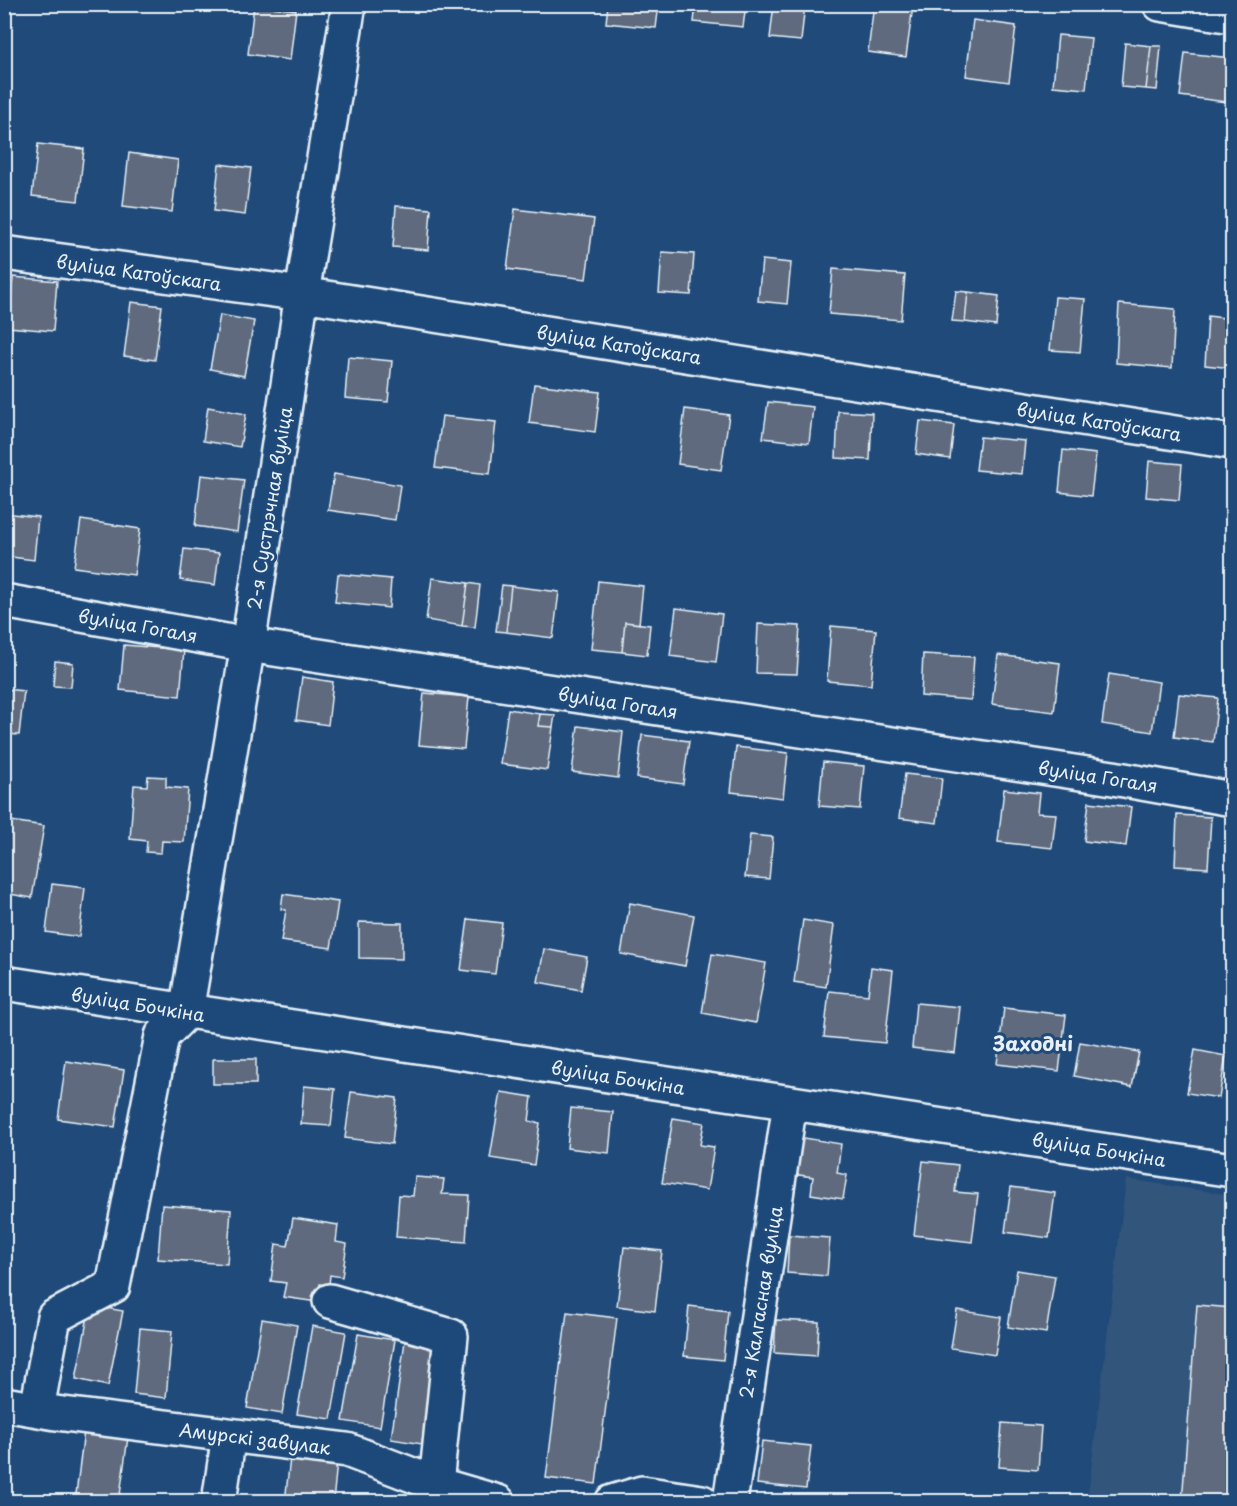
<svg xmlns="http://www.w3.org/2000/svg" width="1237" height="1506" font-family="'Playpen Sans',sans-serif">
	<rect width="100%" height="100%" fill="#1f4a7a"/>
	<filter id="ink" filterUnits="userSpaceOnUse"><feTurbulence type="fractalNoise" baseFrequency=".0167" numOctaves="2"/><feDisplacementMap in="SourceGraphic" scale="12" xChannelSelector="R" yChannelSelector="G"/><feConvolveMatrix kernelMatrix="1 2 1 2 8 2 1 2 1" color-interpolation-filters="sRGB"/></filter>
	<g filter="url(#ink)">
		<path fill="#32547b" d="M1126 1179 1232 1195V1501L1087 1502Z"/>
		<path fill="#5e6b7e" stroke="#e8f1f8" stroke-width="1.5" d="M608 4H659L656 28 606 23Z
			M696 4H746L743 27 694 22Z
			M774 4H805L801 41 770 38Z
			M874 4 913 6 906 57 868 52Z
			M254 5 296 10 290 60 248 54Z
			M973 20 1016 26 1009 82 966 76Z
			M1058 35 1091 38 1086 89 1053 86Z
			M1125 43 1151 46 1146 89 1121 87Z
			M1151 46H1161L1157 90 1146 89Z
			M1185 53 1231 58 1226 102 1180 96Z
			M38 144 84 149 78 201 32 196Z
			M129 153 178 160 172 212 123 206Z
			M219 164 251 168 245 215 214 211Z
			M396 206 431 209 428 250 393 247Z
			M515 209 594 219 586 279 507 269Z
			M662 252 694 254 691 295 659 293Z
			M762 260 791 263 787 304 758 301Z
			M833 269 905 275 901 320 829 314Z
			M13 277 57 281 53 331 8 327Z
			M956 291 968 292 965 322 952 321Z
			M968 292 999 296 996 326 965 322Z
			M1055 297 1085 299 1080 352 1050 350Z
			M131 302 162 306 155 360 124 356Z
			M1119 304 1175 309 1172 368 1116 363Z
			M220 315 254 321 244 376 210 369Z
			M1208 316 1232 319V368L1205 365Z
			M348 357 392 361 388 402 345 398Z
			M534 384 600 392 595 432 529 423Z
			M768 402 813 407 809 443 763 438Z
			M208 407 246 414 240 447 203 441Z
			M685 409 729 415 721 470 678 464Z
			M838 411 872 413 870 460 836 458Z
			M442 416 496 422 490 474 435 468Z
			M920 421 954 425 950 459 916 454Z
			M980 437 1025 441 1022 474 976 470Z
			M1063 450 1096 454 1091 496 1059 492Z
			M1149 461 1182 464 1179 500 1146 497Z
			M334 474 400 485 395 520 328 510Z
			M201 475 244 480 237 532 195 526Z
			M4 513 38 517 34 560 4 556Z
			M81 520 140 529 134 575 74 567Z
			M184 549 219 553 215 585 180 580Z
			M338 574 391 579 389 608 335 602Z
			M432 578 468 583 462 626 426 620Z
			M598 581 643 586 639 624 625 622 622 652 591 649Z
			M468 583 480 585 475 627 462 626Z
			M502 585 511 586 506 632 496 631Z
			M511 586 559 592 553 638 506 632Z
			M676 608 722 614 716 662 670 656Z
			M625 622 650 625 647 655 622 652Z
			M758 624 800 626 797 674 756 673Z
			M4 625 9 626 4 664Z
			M831 626 876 630 871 685 827 681Z
			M124 645 184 650 180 696 120 690Z
			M923 654 974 657 971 700 921 696Z
			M998 655 1060 663 1054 712 992 704Z
			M55 661 73 663 71 687 53 686Z
			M1109 674 1159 682 1152 732 1102 724Z
			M302 677 333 682 328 725 296 720Z
			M4 689 24 691 19 735 4 734Z
			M424 693 469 697 464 749 419 745Z
			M1179 694 1218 698 1213 742 1174 737Z
			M508 709 540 714 538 726 553 727 547 770 500 764Z
			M540 714 555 715 553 727 538 726Z
			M578 726 623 732 618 778 572 772Z
			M642 735 689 741 683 784 637 778Z
			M736 747 788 753 783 798 731 792Z
			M823 762 864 766 860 809 819 806Z
			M905 774 942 778 937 823 899 818Z
			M148 776 166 777V787L188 789 184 842 162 841 161 853 146 852 147 841 130 839 134 785 147 786Z
			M1004 789 1039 793 1037 813 1056 814 1052 848 998 842Z
			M1089 802 1131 807 1126 846 1084 841Z
			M1177 815 1211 817 1208 868 1175 866Z
			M4 820 44 826 32 898 4 893Z
			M750 835 773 837 769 879 745 877Z
			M52 884 85 888 79 937 46 932Z
			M283 894 338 902 331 948 281 941 286 910 281 909Z
			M630 903 694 915 685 966 621 954Z
			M468 919 502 923 495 974 461 970Z
			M803 920 834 925 826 987 794 982Z
			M359 922 402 923V959L359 958Z
			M544 949 587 957 581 990 538 982Z
			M712 954 766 963 756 1023 702 1013Z
			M871 967 893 970 885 1043 824 1037 829 991 868 995Z
			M916 1003 960 1007 955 1053 912 1048Z
			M1004 1008 1066 1015 1059 1071 997 1064Z
			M1080 1042 1139 1052 1132 1087 1074 1076Z
			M1195 1050 1226 1056 1219 1098 1187 1093Z
			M213 1059H256V1084H213Z
			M66 1061 124 1070 115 1127 58 1119Z
			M304 1086 335 1089 331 1126 301 1124Z
			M351 1092 397 1098 392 1144 345 1138Z
			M501 1092 532 1097 529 1121 540 1123 534 1165 490 1158Z
			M571 1108 613 1112 609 1153 567 1148Z
			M673 1118 704 1123 700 1145 714 1147 707 1190 662 1183Z
			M798 1137 841 1144 837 1173 847 1175 843 1199 811 1194 813 1177 792 1174Z
			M923 1161 958 1165 955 1192 978 1194 972 1242 914 1235Z
			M415 1177 444 1179 442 1194 469 1195 466 1242 396 1237 399 1195 413 1196Z
			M1011 1187 1055 1193 1049 1238 1005 1232Z
			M162 1205 231 1210 227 1264 158 1259Z
			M293 1218 338 1225 336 1242 347 1244 342 1277 330 1275 329 1285 320 1284 317 1302 283 1297 286 1283 271 1281 276 1244 288 1246Z
			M789 1235 830 1238 827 1276 787 1273Z
			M624 1247 662 1251 655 1311 617 1306Z
			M1017 1270 1055 1276 1046 1333 1008 1327Z
			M90 1305 123 1311 108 1386 76 1379Z
			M1197 1305 1232 1308V1502H1182Z
			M689 1306 728 1311 723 1360 684 1356Z
			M957 1310 1001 1317 995 1355 951 1348Z
			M567 1312 617 1318 596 1484 546 1478Z
			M262 1319 297 1325 282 1414 247 1408Z
			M776 1320 819 1322 817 1356 774 1353Z
			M312 1326 346 1332 331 1419 297 1414Z
			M140 1328 172 1331 166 1398 134 1394Z
			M358 1334 395 1340 380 1427 343 1421Z
			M405 1341 436 1346 422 1444 391 1439Z
			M1002 1423 1041 1426 1038 1470 999 1467Z
			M84 1431 128 1437 119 1502H75Z
			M762 1441 811 1446 806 1489 757 1484Z
			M290 1458 337 1462 333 1502H285Z"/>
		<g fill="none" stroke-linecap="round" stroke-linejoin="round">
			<defs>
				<path id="minor" d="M1160 4 1232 16
					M4 253 302 294 1232 442
					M4 601 248 645 1113 778 1232 799
					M330 1301 451 1336 436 1484
					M4 1404 56 1413 347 1450 436 1484 498 1502
					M37 1409 54 1317 113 1286 162 1036 186 1012 248 645 302 294 349 4
					M219 1502 229 1435
					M612 1502 642 1493 702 1502
					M730 1502 790 1103"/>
				<path id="major" d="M4 983 1232 1170"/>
			</defs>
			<use href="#minor" stroke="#e8f1f8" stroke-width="38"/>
			<use href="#major" stroke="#e8f1f8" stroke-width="38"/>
			<use href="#minor" stroke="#1f4a7a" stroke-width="33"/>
			<use href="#major" stroke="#1f4a7a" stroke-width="33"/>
		</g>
	</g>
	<g text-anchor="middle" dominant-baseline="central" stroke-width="6" stroke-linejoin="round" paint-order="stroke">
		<g font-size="18" fill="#e8f1f8" stroke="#1f4a7a">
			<text transform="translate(139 272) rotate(8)">вуліца Катоўскага</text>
			<text transform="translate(619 344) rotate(9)">вуліца Катоўскага</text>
			<text transform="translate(1099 421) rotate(9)">вуліца Катоўскага</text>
			<text transform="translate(269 508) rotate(-81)">2-я Сустрэчная вуліца</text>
			<text transform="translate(138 625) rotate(10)">вуліца Гогаля</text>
			<text transform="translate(618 702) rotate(9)">вуліца Гогаля</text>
			<text transform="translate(1098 776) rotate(9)">вуліца Гогаля</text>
			<text transform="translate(138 1004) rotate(9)">вуліца Бочкіна</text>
			<text transform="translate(618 1077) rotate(9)">вуліца Бочкіна</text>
			<text transform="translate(1099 1149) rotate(9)">вуліца Бочкіна</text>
			<text transform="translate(760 1302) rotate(-81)">2-я Калгасная вуліца</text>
			<text transform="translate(255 1438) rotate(7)">Амурскі завулак</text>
		</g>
		<g font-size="20" font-weight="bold" fill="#e8f1f8" stroke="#1f4a7a">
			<text x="1033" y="1043">Заходні</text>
		</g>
	</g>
	<rect width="1237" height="1506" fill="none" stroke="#1f4a7a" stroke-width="24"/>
	<rect x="12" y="12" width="1213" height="1482" fill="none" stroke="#e8f1f8" stroke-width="2" filter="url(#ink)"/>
</svg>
